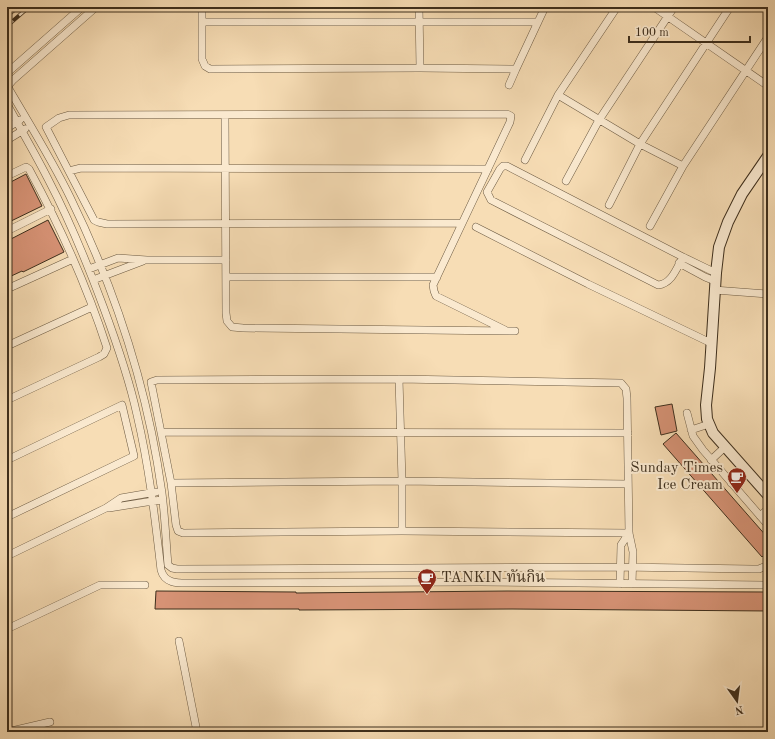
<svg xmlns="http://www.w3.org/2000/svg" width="775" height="739" font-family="'Old Standard TT','Noto Serif Thai',serif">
	<rect width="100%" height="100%" fill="#f7ddb5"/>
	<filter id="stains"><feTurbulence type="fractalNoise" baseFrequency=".005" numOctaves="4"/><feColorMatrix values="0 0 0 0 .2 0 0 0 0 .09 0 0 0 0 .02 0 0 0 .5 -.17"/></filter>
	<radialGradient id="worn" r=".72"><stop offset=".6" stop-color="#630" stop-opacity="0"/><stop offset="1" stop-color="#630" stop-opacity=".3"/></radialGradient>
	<path fill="#d69275" stroke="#3d2e1c" d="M26 174 42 206 7 223V184Z
		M48 220 64 252 23 272 22 271 7 278V241Z
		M672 404 677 431 661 435 655 407Z
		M676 433 768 538V551L762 557 663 444Z
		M156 591 296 592V593L507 591 768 592V611L512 609 299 610V609H155Z"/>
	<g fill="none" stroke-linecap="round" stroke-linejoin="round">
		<defs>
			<path id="street" d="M96 7 13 80 8 86 9 89C30 125 52 160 70 197 115 289 148 391 162 493 165 517 166 541 168 565L172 568 177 569 620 567 752 569H759L768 565
				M202 7V59L205 66 210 69 420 68 516 69
				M419 7 420 68
				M654 7 768 86
				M202 22H538
				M7 73 82 7
				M509 85 516 69 545 7
				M558 95 640 144 683 166
				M7 104C21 130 36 155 49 181 70 221 87 263 103 306 116 341 129 378 137 415 149 466 155 518 161 570 165 585 180 583 193 583L480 582 768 585
				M225 115 226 313 227 321 232 327 243 328 515 331
				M7 128 20 120
				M7 140 25 129
				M525 160 558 95 617 7
				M69 171 81 168 488 169
				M7 176 26 167 29 169C60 226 87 286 107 348L104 354 99 357 7 400
				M566 181 599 120 674 7
				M609 205 640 144 730 7
				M462 223 107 224 98 222 94 220 46 127 59 118 69 115 507 114 511 116 510 122 433 285 434 291 436 296 505 330
				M650 226 683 166 768 37
				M476 227 588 284 711 343
				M7 231 51 209
				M683 257C677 267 672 284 658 285L491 200 487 192 500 169 503 166H507L683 257 716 273
				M679 263 705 277 715 281
				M89 269 118 258 147 260H226
				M226 277H437
				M93 280 143 261
				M7 289 73 259
				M714 290 768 294
				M7 346 92 307
				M399 379 402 481V531
				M687 413 693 436 703 450 768 525
				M691 430 709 424
				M161 432 628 433
				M7 460 122 405 134 456 7 517
				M711 460 725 447
				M171 483 402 481 628 484
				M731 483 747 470
				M109 508 153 501 163 500
				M760 516 768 509
				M629 533 402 531 183 533 178 531 176 525 171 483 151 382 157 380 399 379 621 383 626 389 627 398 629 533 633 552 632 584
				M7 556 106 508 121 498 156 492
				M620 584 621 545 629 533
				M7 629 100 585H145
				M179 641 197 732
				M7 732 50 722"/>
			<path id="secondary" d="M768 156 742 194 728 222 719 247 716 273 710 368 706 405 707 419 713 433 768 495"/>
		</defs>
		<use href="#street" stroke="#6c5a42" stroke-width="8"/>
		<use href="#secondary" stroke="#3d2e1c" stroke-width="12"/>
		<use href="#street" stroke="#fae9cf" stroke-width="7"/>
		<use href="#secondary" stroke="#fae9cf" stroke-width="10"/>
		<defs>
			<path id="rail" d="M7 16 18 7
				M7 26 29 7"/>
		</defs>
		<use href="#rail" stroke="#3d2e1c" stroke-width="4"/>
		<use href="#rail" stroke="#fae9cf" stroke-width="2.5" stroke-dasharray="8" stroke-linecap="butt"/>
	</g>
	<defs>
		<symbol id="cafe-pin" viewBox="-11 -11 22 30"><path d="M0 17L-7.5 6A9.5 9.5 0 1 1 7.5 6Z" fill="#8f2418" stroke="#fae9cf"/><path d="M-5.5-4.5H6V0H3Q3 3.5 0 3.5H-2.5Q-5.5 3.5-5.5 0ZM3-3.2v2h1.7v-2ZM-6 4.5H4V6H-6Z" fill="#fff"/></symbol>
	</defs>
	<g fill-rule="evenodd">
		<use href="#cafe-pin" x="726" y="466" width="22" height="30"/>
		<use href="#cafe-pin" x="416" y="567" width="22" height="30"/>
	</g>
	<g text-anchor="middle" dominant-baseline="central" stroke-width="4" stroke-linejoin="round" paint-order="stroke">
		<g font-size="15" fill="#3d2e1c" stroke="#fae9cf" text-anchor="end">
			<text x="723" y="468">Sunday Times<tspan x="723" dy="17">Ice Cream</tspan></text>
			<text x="441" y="578" text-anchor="start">TANKIN ทันกิน</text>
		</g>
	</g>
	<rect width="775" height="739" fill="none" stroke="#f7ddb5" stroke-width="24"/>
	<rect x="8" y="8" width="759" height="723" fill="none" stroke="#3d2e1c" stroke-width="2"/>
	<rect x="12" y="12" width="751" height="715" fill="none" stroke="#3d2e1c"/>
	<g transform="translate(737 701) rotate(166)" stroke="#fae9cf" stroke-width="3" paint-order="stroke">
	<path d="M0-3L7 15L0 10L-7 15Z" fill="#3d2e1c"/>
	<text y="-6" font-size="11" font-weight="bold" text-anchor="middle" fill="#3d2e1c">N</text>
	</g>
	<path d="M629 36v6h121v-6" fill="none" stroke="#3d2e1c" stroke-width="2"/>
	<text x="635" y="36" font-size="12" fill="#3d2e1c" stroke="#fae9cf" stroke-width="3" paint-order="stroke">100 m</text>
	<rect width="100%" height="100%" filter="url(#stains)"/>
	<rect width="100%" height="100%" fill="url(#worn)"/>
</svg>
